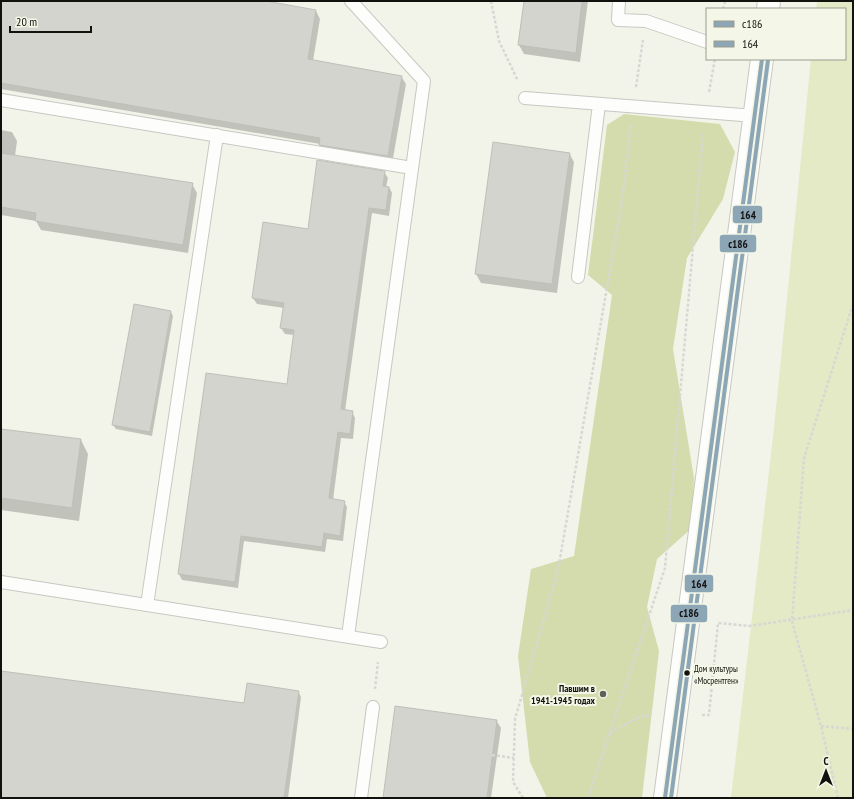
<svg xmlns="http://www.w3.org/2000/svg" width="854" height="799" font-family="'PT Sans Narrow',sans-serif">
	<rect width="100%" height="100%" fill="#f2f4ea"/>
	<path fill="#e4eac5" d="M817 1H853V798H731L774 428 811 59H845V9H816Z"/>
	<path fill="#d4dcad" d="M624 114 720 124 735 152 723 199 687 258 673 349 694 478 692 528 657 559 647 607 659 651 642 798H547L530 762 518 656 531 569 574 556 612 295 588 275 607 125Z"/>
	<path fill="#0003" d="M1 1H260L316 11 320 19 313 61 401 76 406 84 392 164 325 153 320 144 1 89Z
		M525 1H588L580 62 524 54 519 45Z
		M1 130 12 132 17 141 15 156 192 184 197 193 188 253 41 230 36 221 1 215Z
		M494 143 569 153 574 162 557 293 481 283 476 274Z
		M384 172 388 178 386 187H389L392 193 389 216 372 213 345 411 352 412 355 418 353 439 341 438 333 500 344 502 347 507 343 541 327 539 325 552 244 541 238 588 182 580 179 574 206 374 288 385 295 335 285 334 281 328 284 308 257 304 253 298 264 223 309 230Z
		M171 312 173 316 152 436 116 429 113 425Z
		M1 430 81 440 88 454 79 521 1 510Z
		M1 672 245 704 298 691 301 697 288 798H1Z
		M496 720 501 728 491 798H384Z"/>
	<path fill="#d3d4cd" stroke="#bec0b8" d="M1 1H266L316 10 308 59 402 76 388 156 319 145 320 138 1 83Z
		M524 1H582L576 53 518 45Z
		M493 142 570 153 552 284 475 274Z
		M1 153 193 183 183 245 35 221 36 213 1 207Z
		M317 160 385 171 383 186 389 187 386 210 369 208 341 409 353 411 350 434 338 432 329 498 345 501 340 536 324 533 322 547 241 536 235 582 178 574 206 373 287 384 294 330 280 328 284 303 252 298 263 222 308 229Z
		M134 304 171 311 150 432 112 425Z
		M1 429 81 439 72 508 1 498Z
		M1 671 244 703 247 683 299 691 284 798H1Z
		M395 706 497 720 487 798H383Z"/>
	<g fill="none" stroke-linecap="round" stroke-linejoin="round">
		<defs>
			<path id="lane" d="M619 1 618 20 646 21 707 42
				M525 98 755 116
				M1 100 412 168
				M578 277 599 104
				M1 582 381 642
				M147 605 217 135
				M348 636 424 81 351 1
				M361 798 373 707"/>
			<path id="secondary" d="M768 9 769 1
				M665 798 762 59"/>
		</defs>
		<use href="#lane" stroke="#c7c8c1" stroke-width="14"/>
		<use href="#secondary" stroke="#c7c8c1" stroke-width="24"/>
		<path stroke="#d7d7d4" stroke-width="2.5" stroke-dasharray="3 2" stroke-linecap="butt" d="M491 1 499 41 518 81
			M723 9 725 1
			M636 87 643 40
			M709 92 715 59
			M375 689 378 662
			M702 715H709L718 623 750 626 853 610
			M821 726 853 729
			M610 732 640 717 651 715
			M492 755 514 758
			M523 798 513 782 515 719 558 570 622 201 631 125
			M588 798 665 568 703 132
			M838 798 821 726 792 621 804 458 853 304"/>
		<use href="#lane" stroke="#fdfdfc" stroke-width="12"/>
		<use href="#secondary" stroke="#fdfdfc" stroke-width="22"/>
		<defs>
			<path id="bus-1" d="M665 798 762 59"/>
			<path id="bus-2" d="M671 798 768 60"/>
		</defs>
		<use href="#bus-1" stroke="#f4f7e7" stroke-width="7"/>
		<use href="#bus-2" stroke="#f4f7e7" stroke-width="7"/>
		<use href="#bus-1" stroke="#8da6b6" stroke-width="4"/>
		<use href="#bus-2" stroke="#8da6b6" stroke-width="4"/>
	</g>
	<circle fill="#11120d" stroke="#f4f7e7" stroke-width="1.5" cx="687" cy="673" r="3.5"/>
	<circle fill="#60615a" stroke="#f4f7e7" stroke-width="1.5" cx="603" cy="694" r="4"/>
	<g text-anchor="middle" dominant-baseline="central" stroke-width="4" stroke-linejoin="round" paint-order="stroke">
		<g font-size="9" fill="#11120d" stroke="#f4f7e7" text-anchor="start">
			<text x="694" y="668">Дом культуры<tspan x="694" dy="12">«Мосрентген»</tspan></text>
		</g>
		<g font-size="10" font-weight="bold" fill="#11120d" stroke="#f4f7e7" text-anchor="end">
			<text x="595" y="688">Павшим в<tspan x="595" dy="12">1941-1945 годах</tspan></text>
		</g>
	</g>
	<g stroke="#f4f7e7" stroke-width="1.5">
		<rect x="732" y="205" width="31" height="19" rx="4" fill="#8da6b6"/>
		<rect x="719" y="234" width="38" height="19" rx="4" fill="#8da6b6"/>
		<rect x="684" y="574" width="30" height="19" rx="4" fill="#8da6b6"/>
		<rect x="670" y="604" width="38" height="19" rx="4" fill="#8da6b6"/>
	</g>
	<g font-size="11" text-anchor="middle" font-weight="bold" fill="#111">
		<text x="748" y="219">164</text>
		<text x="738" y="248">с186</text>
		<text x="699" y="588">164</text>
		<text x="689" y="617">с186</text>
	</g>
	<rect width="854" height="799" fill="none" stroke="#11120d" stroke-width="4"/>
	<rect x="706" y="8" width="140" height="52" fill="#f4f7e7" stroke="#999b90"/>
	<rect x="714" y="21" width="20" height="6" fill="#8da6b6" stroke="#999b90"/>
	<text x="742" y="28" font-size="12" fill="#11120d">с186</text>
	<rect x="714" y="41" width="20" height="6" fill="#8da6b6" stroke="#999b90"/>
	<text x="742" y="48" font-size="12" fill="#11120d">164</text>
	<g transform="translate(826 771)" stroke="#f4f7e7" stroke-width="3" paint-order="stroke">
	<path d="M0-3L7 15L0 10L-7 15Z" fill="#11120d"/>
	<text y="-6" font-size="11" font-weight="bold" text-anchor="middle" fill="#11120d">С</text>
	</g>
	<path d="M10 26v6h81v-6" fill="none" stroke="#11120d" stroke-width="2"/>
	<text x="16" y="26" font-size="12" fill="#11120d" stroke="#f4f7e7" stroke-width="3" paint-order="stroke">20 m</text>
</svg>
